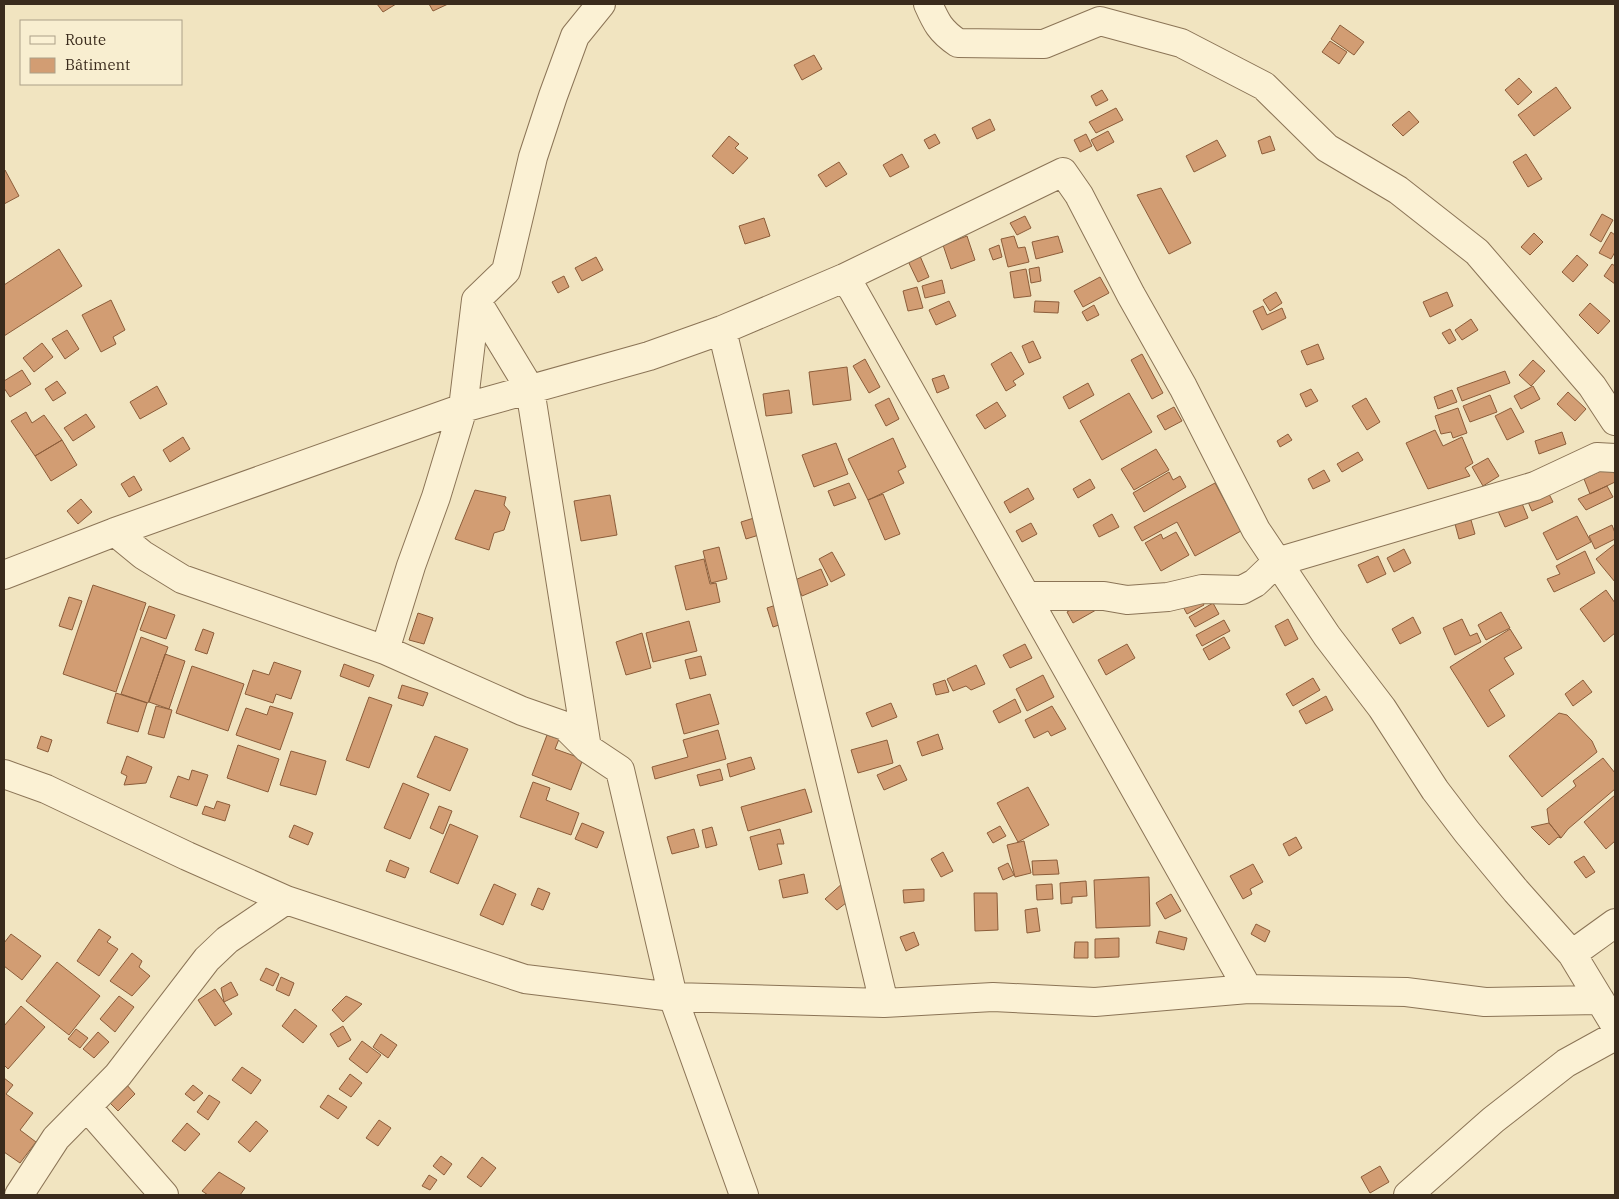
<svg xmlns="http://www.w3.org/2000/svg" width="1619" height="1199" font-family="'IBM Plex Serif',serif">
	<rect width="100%" height="100%" fill="#f1e4c0"/>
	<path fill="#d29d73" stroke="#8c5d3a" d="M377 4H396L383 12Z
		M429 4H448L433 11Z
		M1340 25 1364 42 1354 55 1331 39Z
		M1330 41 1347 52 1339 64 1322 52Z
		M814 55 822 69 802 80 794 65Z
		M1519 78 1532 92 1518 105 1505 90Z
		M1556 87 1571 108 1534 136 1518 115Z
		M1102 90 1108 100 1096 106 1091 96Z
		M1116 108 1123 120 1096 133 1089 122Z
		M1409 111 1419 122 1403 136 1392 125Z
		M990 119 995 130 977 139 972 128Z
		M1108 131 1114 142 1097 151 1091 140Z
		M935 134 940 143 929 149 924 140Z
		M1086 134 1092 146 1080 152 1074 140Z
		M729 136 739 144 735 148 748 158 733 174 712 156Z
		M1270 136 1275 150 1262 154 1258 141Z
		M1217 140 1226 156 1194 172 1186 156Z
		M902 154 909 167 890 177 883 165Z
		M1526 154 1542 179 1528 187 1513 162Z
		M839 162 847 174 826 187 818 175Z
		M4 170H5L19 196 4 204Z
		M1161 188 1191 243 1169 254 1137 195Z
		M1602 214 1613 220 1601 242 1590 235Z
		M1025 216 1031 228 1017 235 1010 223Z
		M764 218 770 236 745 244 739 226Z
		M1611 232 1615 235V252L1611 259 1599 253Z
		M1534 233 1543 242 1530 255 1521 247Z
		M967 236 975 260 951 269 943 245Z
		M1014 236 1018 248 1025 247 1029 262 1008 267 1001 239Z
		M1058 236 1063 252 1036 259 1032 242Z
		M999 245 1002 257 993 260 989 249Z
		M59 249 82 286 4 336V285Z
		M1577 255 1588 265 1573 282 1562 272Z
		M920 256 929 277 918 282 908 261Z
		M596 257 603 270 582 281 575 268Z
		M1612 264 1615 266V284L1604 276Z
		M1039 267 1041 281 1031 283 1029 269Z
		M1026 269 1031 296 1014 298 1010 272Z
		M564 276 569 287 558 293 552 282Z
		M1100 277 1109 293 1083 307 1074 291Z
		M942 280 945 293 925 298 922 286Z
		M917 287 923 308 908 311 903 291Z
		M1276 292 1282 303 1270 311 1263 300Z
		M1447 292 1453 306 1430 317 1423 302Z
		M111 300 125 330 113 337 116 344 101 352 82 315Z
		M949 301 956 316 936 325 929 310Z
		M1035 301 1059 302 1058 313 1034 312Z
		M1590 303 1610 321 1598 334 1579 315Z
		M1094 305 1099 315 1087 321 1082 312Z
		M1263 306 1267 315 1282 308 1286 318 1262 330 1253 311Z
		M1471 319 1478 330 1462 340 1455 330Z
		M1450 329 1456 340 1449 344 1442 333Z
		M67 330 79 349 65 359 52 339Z
		M1033 341 1041 358 1029 363 1022 346Z
		M42 343 53 357 34 372 23 358Z
		M1318 344 1324 359 1307 365 1301 351Z
		M1011 352 1024 374 1013 381 1016 385 1006 391 991 364Z
		M1142 354 1163 393 1152 399 1131 360Z
		M865 359 880 387 869 393 853 366Z
		M1533 360 1545 371 1531 386 1519 375Z
		M847 367 851 400 813 405 809 372Z
		M22 370 31 384 10 397 4 388V381Z
		M1505 371 1510 383 1462 401 1457 388Z
		M944 375 949 388 937 393 932 379Z
		M57 381 66 393 53 401 45 389Z
		M1088 383 1094 395 1069 409 1063 397Z
		M157 386 167 404 140 419 130 402Z
		M1533 386 1540 399 1521 409 1514 396Z
		M1311 389 1318 401 1306 407 1300 394Z
		M789 390 792 413 766 416 763 394Z
		M1452 390 1457 402 1438 409 1434 397Z
		M1568 392 1586 409 1575 421 1557 404Z
		M1129 393 1152 432 1102 460 1080 421Z
		M1490 395 1497 412 1470 422 1463 406Z
		M889 398 899 419 886 426 875 405Z
		M1366 398 1380 422 1367 430 1352 406Z
		M997 402 1006 416 985 429 976 415Z
		M1174 407 1182 421 1165 430 1157 416Z
		M1458 408 1467 433 1453 438 1451 432 1441 434 1435 416Z
		M1511 408 1524 432 1507 440 1495 416Z
		M26 412 32 423 44 415 62 440 35 456 11 421Z
		M86 414 95 427 73 441 64 428Z
		M1435 430 1443 446 1462 437 1473 463 1465 468 1470 476 1428 489 1406 443Z
		M1562 432 1566 444 1539 454 1535 441Z
		M1288 434 1292 440 1280 447 1277 441Z
		M183 437 190 449 170 462 163 450Z
		M893 438 906 467 898 471 904 483 868 500 848 459Z
		M62 440 77 465 51 481 35 456Z
		M836 443 848 474 814 487 802 455Z
		M1156 449 1169 470 1134 490 1121 469Z
		M1358 452 1363 460 1342 472 1337 464Z
		M1488 458 1499 476 1483 486 1472 467Z
		M1611 466 1615 475V482L1590 494 1584 479Z
		M1324 470 1330 481 1313 489 1308 479Z
		M1169 472 1173 480 1180 476 1186 487 1144 512 1133 493Z
		M134 476 142 490 129 497 121 484Z
		M1090 479 1095 488 1078 498 1073 489Z
		M849 483 856 498 834 506 828 491Z
		M1215 483 1241 531 1195 556 1177 522 1142 541 1134 527Z
		M1545 486 1553 502 1532 511 1525 495Z
		M1607 486 1613 497 1586 510 1578 499Z
		M1028 488 1034 499 1010 513 1004 502Z
		M475 490 506 497 504 505 510 512 504 530 494 533 489 550 455 539Z
		M883 494 900 534 885 540 868 500Z
		M610 495 617 535 581 541 574 501Z
		M81 499 92 512 78 524 67 511Z
		M1521 501 1528 518 1505 527 1498 511Z
		M1112 514 1119 527 1099 537 1093 525Z
		M1577 516 1591 542 1557 560 1543 533Z
		M754 518 759 535 746 539 741 522Z
		M1471 520 1475 534 1459 539 1455 524Z
		M1031 523 1037 534 1022 542 1016 531Z
		M1612 525 1615 533V539L1595 549 1589 536Z
		M1176 532 1189 555 1161 571 1145 543 1161 534 1163 539Z
		M1615 544V582L1596 559Z
		M719 547 727 579 711 583 703 551Z
		M1404 549 1411 563 1394 572 1387 558Z
		M1585 551 1595 573 1554 592 1547 579 1560 574 1556 566Z
		M832 552 845 575 831 582 819 559Z
		M1378 556 1386 574 1367 583 1358 565Z
		M704 559 710 584 716 583 720 602 686 610 675 566Z
		M821 569 828 585 802 596 795 580Z
		M93 585 146 603 116 692 63 674Z
		M1606 590 1615 603V633L1604 642 1580 609Z
		M1198 594 1204 605 1187 614 1181 603Z
		M69 597 82 601 72 630 59 626Z
		M1089 599 1096 610 1073 623 1067 612Z
		M1213 603 1219 614 1195 627 1189 617Z
		M779 604 785 623 773 627 767 608Z
		M149 606 175 615 166 639 140 630Z
		M1501 612 1510 628 1486 640 1478 625Z
		M418 613 433 618 424 644 409 640Z
		M1413 617 1421 633 1400 644 1392 629Z
		M1288 619 1298 639 1285 646 1275 626Z
		M1462 619 1470 636 1477 633 1481 642 1455 655 1443 628Z
		M1224 620 1230 631 1202 646 1196 635Z
		M689 621 697 651 653 662 646 633Z
		M203 629 214 633 207 654 195 650Z
		M1510 629 1522 648 1504 658 1514 674 1489 690 1505 716 1488 727 1450 667Z
		M642 633 651 668 626 675 616 642Z
		M141 637 168 647 148 703 121 694Z
		M1224 637 1230 648 1209 660 1203 649Z
		M1025 644 1032 658 1010 668 1003 655Z
		M1127 644 1135 658 1106 675 1098 660Z
		M165 654 185 661 169 709 149 702Z
		M701 656 706 675 690 679 685 660Z
		M274 662 301 671 291 699 276 694 273 703 245 694 253 670 269 675Z
		M344 664 374 675 369 687 340 676Z
		M976 665 985 684 971 690 966 686 953 691 947 679Z
		M192 666 244 684 228 731 176 713Z
		M1043 675 1054 697 1027 711 1016 689Z
		M1313 678 1320 690 1293 706 1286 694Z
		M945 680 949 692 936 695 933 684Z
		M1583 680 1592 692 1573 706 1565 694Z
		M402 685 428 693 423 706 398 698Z
		M116 693 147 703 138 732 107 723Z
		M710 694 719 724 684 734 676 704Z
		M1326 696 1333 710 1306 724 1299 711Z
		M369 697 392 705 369 768 346 760Z
		M1015 699 1021 712 999 723 993 711Z
		M891 703 897 717 872 727 866 713Z
		M156 706 172 710 164 738 148 734Z
		M270 706 293 713 280 750 236 735 246 708 267 715Z
		M1052 706 1066 729 1051 736 1048 731 1034 738 1025 720Z
		M1559 713 1567 715 1592 741 1597 752 1542 797 1509 756Z
		M718 730 726 759 655 779 652 767 688 757 683 740Z
		M938 734 943 749 922 756 917 742Z
		M547 735 559 739 555 749 583 759 571 790 532 775Z
		M41 736 52 740 48 752 37 748Z
		M435 736 468 749 450 791 417 777Z
		M887 740 893 763 858 773 851 750Z
		M238 745 279 759 268 792 227 778Z
		M291 751 326 761 316 795 280 785Z
		M127 756 152 767 146 783 124 785 127 776 121 773Z
		M751 757 755 769 730 777 727 764Z
		M1603 758 1615 773V789L1568 829 1561 838 1549 823 1547 809 1576 786 1573 781Z
		M900 765 907 780 884 790 877 775Z
		M720 769 723 780 700 786 697 775Z
		M192 770 208 775 197 806 170 797 178 776 189 780Z
		M533 782 550 788 546 800 579 813 571 835 520 817Z
		M403 783 429 794 410 839 384 828Z
		M1028 787 1049 825 1018 842 997 803Z
		M805 789 812 812 748 831 741 807Z
		M1615 795V841L1606 849 1584 822Z
		M217 801 230 805 225 821 202 814 205 806 214 809Z
		M439 806 452 811 443 834 430 828Z
		M582 823 604 832 597 848 575 839Z
		M1549 823 1561 838 1558 837 1549 845 1531 827Z
		M450 824 478 836 458 884 430 872Z
		M294 825 313 833 308 845 289 837Z
		M1000 826 1006 836 993 843 987 833Z
		M712 827 717 845 706 848 702 830Z
		M694 829 699 847 672 854 667 837Z
		M780 829 784 844H777L782 864 759 870 750 837Z
		M1296 837 1302 848 1289 856 1283 844Z
		M1024 841 1031 873 1015 877 1007 845Z
		M943 852 953 871 941 877 931 859Z
		M1584 856 1595 872 1586 878 1574 862Z
		M390 860 409 868 405 878 386 871Z
		M1057 860 1059 874 1033 875 1032 861Z
		M1008 863 1014 875 1003 880 998 868Z
		M1253 864 1263 882 1250 889 1252 894 1243 899 1230 876Z
		M804 874 808 893 783 898 779 880Z
		M1149 877 1150 926 1096 928 1094 880Z
		M1086 881 1087 896 1072 897V903L1061 904 1060 883Z
		M844 882 851 899 837 910 825 899Z
		M494 884 516 894 503 925 480 915Z
		M1052 884 1053 899 1037 900 1036 885Z
		M538 888 550 893 543 910 531 905Z
		M924 889V901L904 903 903 890Z
		M974 893H997L998 930 975 931Z
		M1171 894 1181 911 1165 919 1156 903Z
		M1037 908 1040 931 1027 933 1025 910Z
		M1256 924 1270 931 1265 942 1251 934Z
		M99 929 111 937 107 942 118 949 99 976 77 961Z
		M1159 931 1187 938 1184 950 1156 943Z
		M914 932 919 945 906 951 900 937Z
		M11 934 41 956 22 980 4 966V943Z
		M1119 938V957L1095 958V939Z
		M1075 942H1088V958H1074Z
		M132 953 142 961 139 967 150 976 132 996 110 981Z
		M57 962 100 996 69 1035 26 1001Z
		M266 968 279 974 273 986 260 980Z
		M281 977 294 983 289 996 276 990Z
		M231 982 238 995 224 1002 221 988Z
		M215 989 232 1014 215 1026 198 1000Z
		M119 996 134 1007 115 1032 100 1019Z
		M346 996 362 1004 343 1022 332 1010Z
		M21 1006 45 1027 8 1069 4 1065V1026Z
		M295 1009 317 1026 303 1043 282 1026Z
		M343 1026 351 1040 338 1047 330 1034Z
		M76 1029 88 1038 80 1048 68 1039Z
		M98 1032 109 1042 94 1058 83 1049Z
		M381 1034 397 1045 388 1058 373 1047Z
		M362 1041 381 1055 367 1073 349 1059Z
		M242 1067 261 1080 251 1094 232 1080Z
		M350 1074 362 1083 351 1097 339 1089Z
		M4 1078 13 1085 6 1094 33 1113 20 1130 36 1142 20 1163 4 1152Z
		M125 1083 135 1094 118 1111 108 1101Z
		M193 1085 203 1093 194 1101 185 1094Z
		M209 1095 220 1102 208 1120 197 1112Z
		M328 1095 347 1107 338 1119 320 1107Z
		M379 1120 391 1128 378 1146 366 1138Z
		M256 1121 268 1131 250 1152 238 1142Z
		M187 1123 200 1134 185 1151 172 1141Z
		M441 1156 452 1164 444 1175 433 1166Z
		M482 1157 496 1168 481 1187 467 1177Z
		M1380 1166 1389 1182 1370 1193 1361 1177Z
		M219 1172 245 1188 240 1195H208L202 1191Z
		M429 1175 437 1180 430 1190 422 1186Z"/>
	<g fill="none" stroke-linecap="round" stroke-linejoin="round">
		<defs>
			<path id="minor" d="M928 4C936 22 940 31 958 43L1044 44 1100 21 1181 43 1264 86 1327 148 1398 190 1477 252 1592 386 1615 421
				M844 278 853 290 1248 989
				M476 300 530 389 587 748
				M722 330 884 1003
				M115 532 143 555 182 579 385 650 522 711 565 726 587 748 620 770 673 997 744 1195
				M4 575 115 532 463 408 649 356 722 330 844 278 1063 172 1079 195 1131 295 1183 387 1256 530 1327 636 1382 708 1435 790 1467 832 1516 891 1572 954 1615 1025
				M1026 596H1104L1127 600 1168 597 1202 589 1242 590 1255 583 1277 562 1535 486 1597 457 1615 458
				M385 650 411 566 436 497 463 408 476 300 506 271 533 157 553 96 575 36 601 4
				M4 774 46 789 187 856 286 900 525 979 673 997 884 1003 993 997 1095 1002 1248 989 1406 992 1485 1002 1600 1000
				M1572 954 1615 923
				M87 1107 164 1195
				M19 1195 56 1138 118 1075 207 959 227 940 286 900
				M1408 1195 1493 1120 1566 1063 1615 1036"/>
		</defs>
		<use href="#minor" stroke="#8b7456" stroke-width="30"/>
		<use href="#minor" stroke="#fbf1d4" stroke-width="28"/>
	</g>
	<rect width="1619" height="1199" fill="none" stroke="#3a2b1c" stroke-width="10"/>
	<rect x="20" y="20" width="162" height="65" fill="#f8eed0" stroke="#aca088"/>
	<rect x="30" y="36" width="25" height="8" fill="#fbf1d4" stroke="#aca088"/>
	<text x="65" y="45" font-size="15" fill="#3a2b1c">Route</text>
	<rect x="30" y="58" width="25" height="15" fill="#d29d73" stroke="#aca088"/>
	<text x="65" y="70" font-size="15" fill="#3a2b1c">Bâtiment</text>
</svg>
